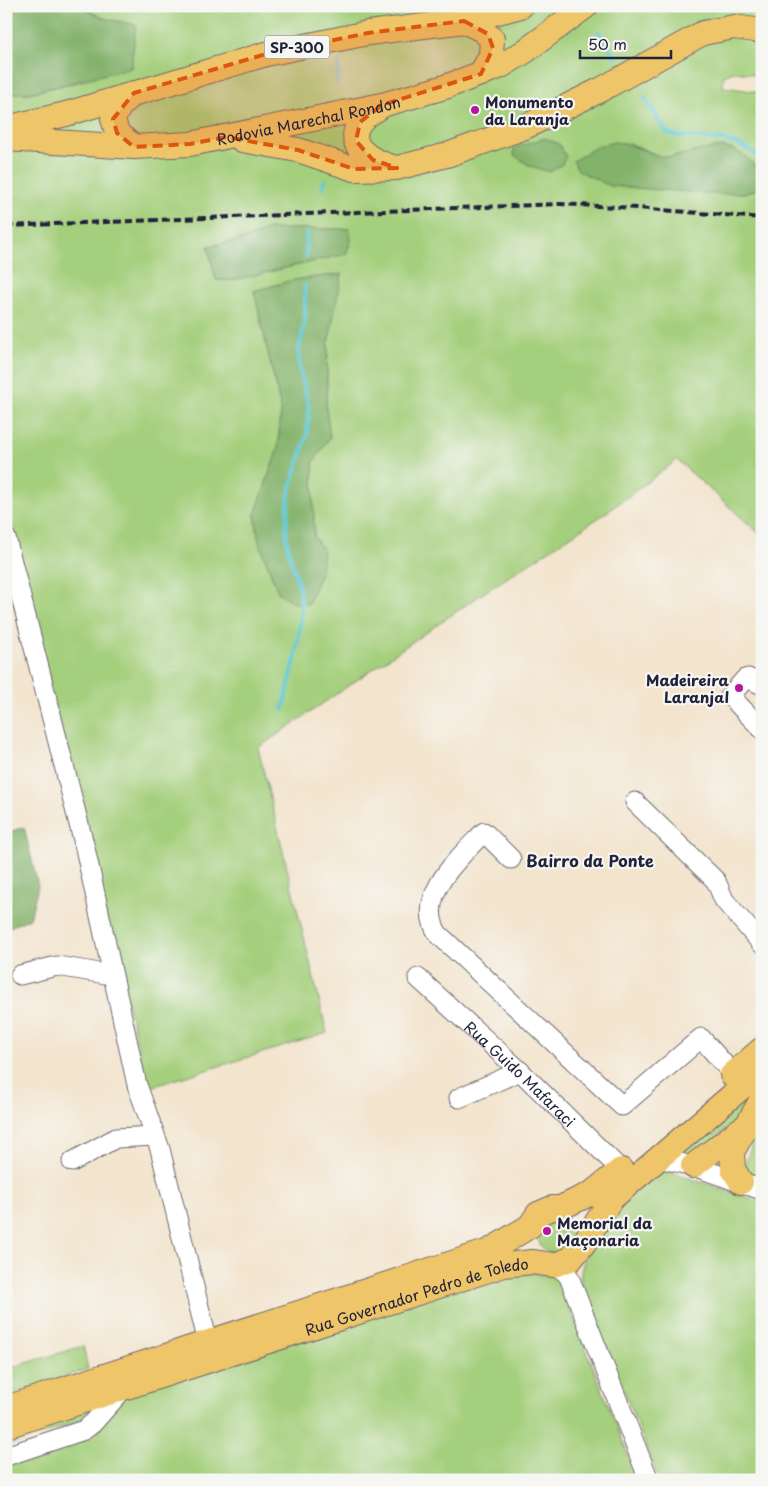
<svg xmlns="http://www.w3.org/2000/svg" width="768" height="1486" font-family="'Playpen Sans',sans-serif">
	<rect width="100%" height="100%" fill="#f6f6f2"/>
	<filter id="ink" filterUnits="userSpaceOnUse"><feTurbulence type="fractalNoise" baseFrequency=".02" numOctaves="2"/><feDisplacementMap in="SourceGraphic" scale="10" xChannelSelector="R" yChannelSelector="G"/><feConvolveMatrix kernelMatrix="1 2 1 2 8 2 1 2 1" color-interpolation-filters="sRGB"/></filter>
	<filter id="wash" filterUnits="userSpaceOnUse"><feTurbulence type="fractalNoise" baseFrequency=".0096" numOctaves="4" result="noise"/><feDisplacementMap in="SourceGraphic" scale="20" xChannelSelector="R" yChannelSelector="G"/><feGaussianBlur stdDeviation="1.12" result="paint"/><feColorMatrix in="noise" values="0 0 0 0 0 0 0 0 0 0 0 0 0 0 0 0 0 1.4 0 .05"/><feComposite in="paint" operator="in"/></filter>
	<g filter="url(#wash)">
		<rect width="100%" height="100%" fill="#f3e4cd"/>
		<path fill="#a4cf7b" stroke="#63785b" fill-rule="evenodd" d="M79 6H762V173C723 130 715 153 668 157 657 158 639 147 629 143L746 193 762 187V536L677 460 603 515 479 596 258 748 327 1033 148 1088 6 504V94L29 93 83 81 136 25 103 18ZM734 72 752 74 761 81 760 92 723 87 724 76ZM268 229H349L351 241 346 254 234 280H216L208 246 245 239ZM341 274 328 345 326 408 330 437 313 462 314 537 323 550 278 592 259 542 255 515 278 448 281 409 254 291 293 280Z
			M762 1083 748 1110 694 1157 676 1155C691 1143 725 1129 730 1110Z
			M762 1115V1177L748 1172 744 1167Z
			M663 1170 762 1202V1480H659L581 1282C578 1262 599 1227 612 1213 627 1197 646 1184 663 1170Z
			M538 1236a18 18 0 1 1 36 0a18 18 0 1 1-36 0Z
			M515 1271 557 1276 638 1480H9L6 1465 88 1439 127 1393Z
			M83 1346 88 1369 6 1396V1369Z
			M111 1399 82 1421 6 1446V1433Z"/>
		<path fill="#83b26b" stroke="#526a53" d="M6 6H79L103 18 136 25 131 68 29 93 6 94Z
			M545 138 559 144 566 157 562 164 550 172 530 166 514 155V148Z
			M614 142C633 143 647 154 665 157 671 158 678 155 684 154 724 145 733 141 762 173V187L746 193 711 194 610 186 579 171 573 161 596 147Z
			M268 229H349L351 241 346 254 234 280H216L208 247 245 239Z
			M342 274 328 345 326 408 330 437 313 463 314 537 323 550 321 573 308 604 293 603 278 592 259 542 255 515 278 448 281 409 254 291 293 280Z
			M24 827 38 886 30 918 6 929V833Z"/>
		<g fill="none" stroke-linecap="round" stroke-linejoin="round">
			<path stroke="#5cc8d4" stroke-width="4" d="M598 31 616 58
				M337 83 339 62
				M645 98 666 132 677 136 723 140 737 144 762 157
				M322 189 325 180
				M306 256V232
				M283 710 296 655 302 609 299 587 288 550 286 531 289 493 307 434 309 407 299 367V348L305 322V285"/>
		</g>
	</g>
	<g filter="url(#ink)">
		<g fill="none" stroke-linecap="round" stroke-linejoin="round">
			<defs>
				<g id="minor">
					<path d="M6 538 85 848 137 1085 160 1149 208 1343"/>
					<path d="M762 685 748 678 745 679 730 696 762 729"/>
					<path d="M635 802 716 881 724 900 762 944"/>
					<path d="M511 859 484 832C460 857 414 896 438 934L622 1106 701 1038 733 1074"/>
					<path d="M20 975 57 966 112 975"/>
					<path id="s1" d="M418 978 520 1071 621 1170"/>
					<path d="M459 1098 520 1071"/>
					<path d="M658 1158 693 1166 762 1190"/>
					<path d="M72 1162 116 1138 155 1136"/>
					<path d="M554 1265 565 1272 569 1277 649 1480"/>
					<path d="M6 1456 84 1430 93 1423 125 1387"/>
				</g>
				<g id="major">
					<path d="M464 21 482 30 492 39 491 55 481 74"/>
					<path d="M134 93 120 106 113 119 117 133 134 147"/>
					<path d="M381 106C375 111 365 115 360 122 343 147 374 162 393 167"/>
					<path d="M6 128 66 114 266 54 368 33 464 21 521 6"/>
					<path id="s2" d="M6 139 134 147 190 144 382 105 445 87 501 66 524 52 586 6"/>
					<path d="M242 140 298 150 354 169 397 168 447 155 525 127 602 89 703 33 734 27 762 31"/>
					<path d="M732 1075 762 1049"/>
					<path d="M693 1166 741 1129"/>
					<path d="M741 1182 733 1169 732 1152 762 1099"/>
					<path d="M6 1408 489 1251 530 1226 538 1214 552 1208H560L592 1193 621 1170"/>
					<path id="s3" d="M6 1426 504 1265 532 1262 554 1265 571 1259 584 1243 611 1199 762 1070"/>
				</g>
			</defs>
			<use href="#minor" stroke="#6b666e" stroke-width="21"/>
			<use href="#major" stroke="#6b666e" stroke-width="26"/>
			<use href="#minor" stroke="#fff" stroke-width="19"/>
			<use href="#major" stroke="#eec569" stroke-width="24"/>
			<path stroke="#22223b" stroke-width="4" stroke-dasharray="8 4" stroke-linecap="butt" d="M6 226 559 204 637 208 762 218"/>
		</g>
	</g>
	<path fill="#de560e" fill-opacity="0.2" stroke="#de560e" stroke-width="4" stroke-dasharray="10 6" stroke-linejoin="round" d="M464 21 488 34 493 48 481 74 382 105 360 122 356 141 373 160 397 168 354 169 298 150 226 137 190 144 134 147 117 133 113 119 134 93 266 54 368 33Z"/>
	<g fill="#b5179e" stroke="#f6f6f2" stroke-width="2">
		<circle cx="475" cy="110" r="5"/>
		<circle cx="739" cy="688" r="5"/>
		<circle cx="547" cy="1231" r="5"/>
	</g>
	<g text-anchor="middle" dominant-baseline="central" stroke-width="4.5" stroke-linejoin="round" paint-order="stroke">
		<rect fill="#f6f6f2" stroke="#626272" stroke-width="1" x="264.5" y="35.5" width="65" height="23" rx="4"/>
		<g font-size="14" font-weight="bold" fill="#22223b">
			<text x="297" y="47">SP-300</text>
		</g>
		<g font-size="15" font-weight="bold" fill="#22223b" stroke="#f6f6f2" text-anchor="start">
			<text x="485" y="101">Monumento<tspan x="485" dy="17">da Laranja</tspan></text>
			<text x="729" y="679" text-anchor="end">Madeireira<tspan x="729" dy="17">Laranjal</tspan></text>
			<text x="557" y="1222">Memorial da<tspan x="557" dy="17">Maçonaria</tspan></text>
		</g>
		<g font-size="15" fill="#22223b" stroke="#f6f6f2">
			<text stroke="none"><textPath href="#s2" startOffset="305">Rodovia Marechal Rondon</textPath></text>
			<text stroke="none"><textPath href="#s1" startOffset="140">Rua Guido Mafaraci</textPath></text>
			<text stroke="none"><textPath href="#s3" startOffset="431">Rua Governador Pedro de Toledo</textPath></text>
		</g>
		<g font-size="16" font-weight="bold" fill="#22223b" stroke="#f6f6f2">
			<text x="590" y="860">Bairro da Ponte</text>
		</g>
	</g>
	<rect width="768" height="1486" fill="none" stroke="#f6f6f2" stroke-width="25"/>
	<path d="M580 50v8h91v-8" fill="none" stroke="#22223b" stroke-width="2.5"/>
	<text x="588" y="50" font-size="15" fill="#22223b" stroke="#f6f6f2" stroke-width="4" paint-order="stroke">50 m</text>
</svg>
